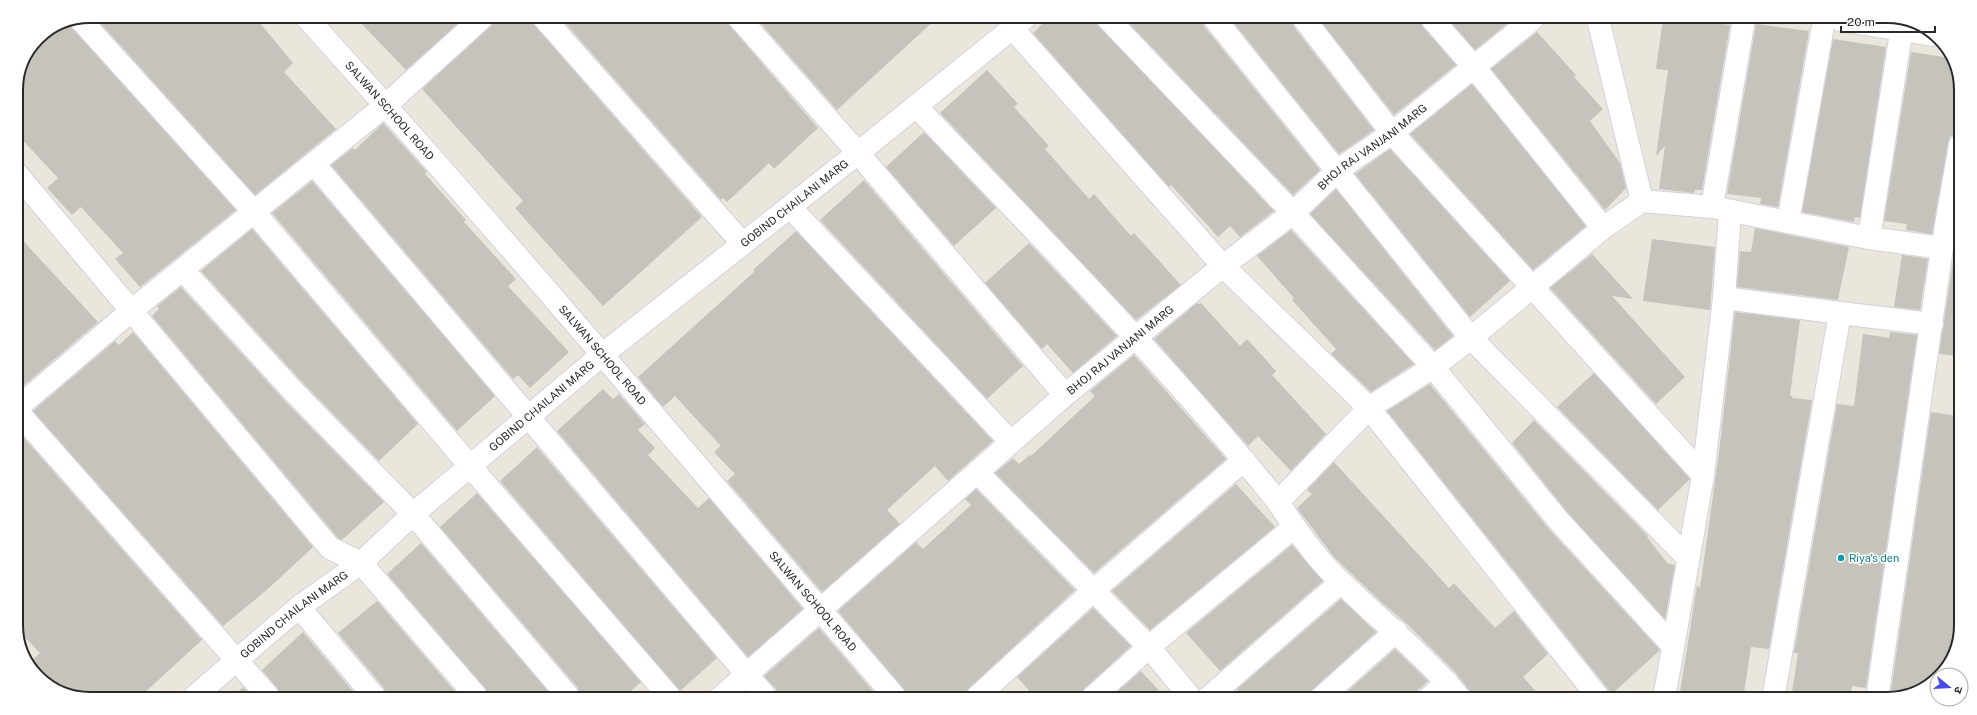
<svg xmlns="http://www.w3.org/2000/svg" width="1977" height="715" font-family="'Public Sans','Noto Sans Devanagari',sans-serif">
	<rect width="100%" height="100%" fill="#eae6dc"/>
	<path fill="#c5c3bb" d="M94 16H254L293 63 284 72 336 129 255 195Z
		M355 17H465L406 70Z
		M495 17H531L534 25 702 217 603 306 515 208 523 201 422 89 491 26Z
		M560 17H726L729 25 818 128 774 169 769 163 727 202 723 198 721 200Z
		M755 17 850 18H937L837 110Z
		M1048 18H1092L1274 211 1240 237 1230 226 1218 237 1171 185 1169 187 1033 33Z
		M1124 18H1202L1204 26 1320 170 1293 195Z
		M1230 18 1292 19 1294 27 1374 130 1339 154Z
		M1319 19H1420L1423 27 1456 65 1394 115Z
		M1448 19H1513L1475 50Z
		M1663 19H1691L1730 25 1702 190H1695L1694 193 1659 189 1665 146 1656 156 1668 70 1656 69Z
		M67 21 70 26 236 210 140 287 115 259 123 253 81 207 72 215 47 188 58 178 16 133V85L38 37 62 22Z
		M1756 24 1809 31 1778 207 1760 204 1761 198 1727 194Z
		M1537 32 1576 75 1574 77 1603 109 1590 121 1620 163 1626 188 1605 210 1491 69Z
		M1833 39 1886 47 1860 218 1855 217 1854 222 1802 212Z
		M1911 52 1951 58 1961 85 1955 134 1950 137 1948 143 1932 234 1906 230 1907 224 1884 221Z
		M987 70 1018 104 1014 107 1049 146 1045 149 1089 199 1094 194 1131 236 1134 233 1181 285 1136 320 940 113Z
		M1472 84 1586 226 1533 270 1410 134Z
		M383 123 427 172 425 174 466 220 464 222 516 279 508 286 569 352 530 388 518 375 513 379 331 165 353 148 355 150Z
		M924 132 996 208 954 246 886 167Z
		M1390 149 1510 281 1470 317 1355 174Z
		M864 180 1023 366 987 399 820 220Z
		M312 181 495 396 457 431 272 213Z
		M1336 189 1453 336 1435 350 1310 214Z
		M1755 228 1849 247 1838 300 1737 287 1740 251 1751 252Z
		M252 229 418 424 379 461 302 382 201 271Z
		M1291 230 1414 364 1371 392 1331 354 1336 349 1292 300 1294 298 1257 256Z
		M796 231 993 441 948 481 935 466 887 510 900 524 822 592 727 481 735 474 714 452 721 446 675 396 663 407 638 377 755 271 753 270Z
		M16 233 98 322 16 392Z
		M1652 239 1715 247 1710 310 1643 301Z
		M1029 243 1117 336 1073 373 1047 344 1042 349 985 283Z
		M1592 254 1633 299 1612 296 1685 377 1656 404 1550 288Z
		M1902 255 1928 259 1920 310 1894 307Z
		M1953 262 1960 263 1959 356 1939 354Z
		M181 287 284 400 384 502 342 540 338 538 152 316 159 309 157 306Z
		M1197 303 1199 304 1201 303 1240 346 1247 339 1276 371 1272 375 1326 434 1291 471 1258 436 1248 446 1154 339Z
		M1735 312 1800 320 1790 395 1792 396V398L1812 400 1769 649 1751 647 1743 699H1679L1697 585 1700 588 1719 453Z
		M133 332 313 547 269 588 223 626 33 411 115 341 119 345Z
		M1890 332 1917 335 1866 688 1852 686 1850 699H1791L1798 653H1794L1837 404 1854 406 1863 334 1889 338Z
		M1134 355 1226 459 1094 573 995 473 1013 458 1019 464 1030 455 1031 456 1095 396 1090 391Z
		M1594 373 1690 479 1658 510 1557 407Z
		M1430 384 1549 529 1660 650 1612 694 1387 411Z
		M603 389 613 399 619 394 645 424 638 430 655 448 648 455 698 508 709 498 803 609 748 657 557 431Z
		M1931 412 1959 416 1957 649 1932 684 1904 693 1891 691Z
		M1534 420 1648 536 1647 537 1668 564 1675 565 1665 619 1568 513 1512 443Z
		M16 429 202 640 142 695H66L32 660 40 653 16 628Z
		M537 447 717 658 680 691 500 481Z
		M1334 462 1449 588 1454 583 1495 628 1514 611 1548 654 1523 677 1542 698H1473L1469 690 1456 673 1405 622 1381 602 1334 557 1297 508 1312 494 1307 490Z
		M1236 484 1275 527 1150 630 1112 591Z
		M976 489 1075 590 969 688 961 697H907L904 689 838 611 916 542 923 549 971 505 965 499Z
		M477 493 641 682 625 696H580L578 688 440 527Z
		M421 543 552 696H488L485 688 387 574Z
		M1292 545 1323 581 1220 671 1186 633Z
		M1341 599 1376 632 1313 689 1309 698H1244L1237 689Z
		M377 601 459 696H386L384 688 338 633Z
		M1093 608 1131 646 1085 688 1081 697H1035L1017 677Z
		M819 628 878 697H778L776 689 764 676Z
		M303 632 357 696H280L277 688 262 670Z
		M1395 649 1428 681 1409 698H1340Z
		M1141 671 1165 697H1111Z
		M243 687 251 696H234Z"/>
	<g fill="none" stroke-linecap="round" stroke-linejoin="round">
		<defs>
			<g id="minor">
				<path d="M543 17 743 244"/>
				<path d="M738 17 858 153 1065 395"/>
				<path d="M79 18 254 212 470 466 669 696"/>
				<path d="M1107 18 1293 213 1433 367 1559 521 1673 646"/>
				<path d="M1214 18 1471 338 1688 558"/>
				<path d="M1304 19 1392 133 1703 475"/>
				<path d="M1432 19 1474 67 1603 228"/>
				<path d="M1598 19 1642 201"/>
				<path d="M1840 20 1932 35"/>
				<path d="M1013 29 1223 266 1369 408 1599 698"/>
				<path d="M916 106C1039 236 1166 363 1278 502L1369 408 1433 367 1471 338 1603 228 1642 201 1712 207 1744 19"/>
				<path d="M314 164 766 697"/>
				<path d="M16 173 330 548 361 563 476 696"/>
				<path d="M790 207 1011 442"/>
				<path d="M1717 208 1869 238 1942 248"/>
				<path d="M1788 222 1824 20"/>
				<path d="M1869 238 1903 20"/>
				<path d="M183 270 293 391 413 514 568 696"/>
				<path d="M1724 298 1840 313"/>
				<path d="M16 409 131 311 386 105 483 17"/>
				<path d="M16 410 268 696"/>
				<path d="M977 472 1149 647 1191 698"/>
				<path d="M1278 502C1296 530 1318 561 1342 583 1382 622 1424 655 1460 698"/>
				<path d="M299 607 374 696"/>
				<path id="s1" d="M196 695 299 607 361 563 413 514 603 354 858 153 1025 18"/>
				<path id="s2" d="M721 697 1065 395 1223 266 1293 213 1338 170 1392 133 1533 19"/>
				<path d="M977 697 1094 590 1244 460"/>
				<path d="M1093 697 1149 647 1294 527"/>
				<path d="M1208 698 1341 582"/>
				<path d="M1321 698 1396 631"/>
				<path d="M1429 698 1447 682"/>
				<path d="M1664 699 1703 475 1724 298 1730 211"/>
				<path d="M1773 699 1840 313 1932 324"/>
				<path d="M1877 699 1942 248 1960 145"/>
			</g>
			<g id="tertiary">
				<path id="s3" d="M305 16C507 239 699 469 895 697"/>
			</g>
		</defs>
		<use href="#minor" stroke="#d1d1e0" stroke-width="24"/>
		<use href="#tertiary" stroke="#d1d1e0" stroke-width="24"/>
		<use href="#minor" stroke="#fff" stroke-width="22"/>
		<use href="#tertiary" stroke="#fff" stroke-width="22"/>
	</g>
	<circle fill="#0f9aa8" stroke="#fff" stroke-width="1.5" cx="1841" cy="558" r="4"/>
	<g text-anchor="middle" dominant-baseline="central" stroke-width="3" stroke-linejoin="round" paint-order="stroke">
		<g font-size="11" fill="#292929" stroke="#fff">
			<text stroke="none"><textPath href="#s3" startOffset="127">SALWAN SCHOOL ROAD</textPath></text>
			<text stroke="none"><textPath href="#s2" startOffset="853">BHOJ RAJ VANJANI MARG</textPath></text>
			<text stroke="none"><textPath href="#s1" startOffset="775">GOBIND CHAILANI MARG</textPath></text>
			<text stroke="none"><textPath href="#s2" startOffset="529">BHOJ RAJ VANJANI MARG</textPath></text>
			<text stroke="none"><textPath href="#s3" startOffset="451">SALWAN SCHOOL ROAD</textPath></text>
			<text stroke="none"><textPath href="#s1" startOffset="451">GOBIND CHAILANI MARG</textPath></text>
			<text stroke="none"><textPath href="#s3" startOffset="775">SALWAN SCHOOL ROAD</textPath></text>
			<text stroke="none"><textPath href="#s1" startOffset="127">GOBIND CHAILANI MARG</textPath></text>
		</g>
		<g font-size="11" fill="#0d838f" stroke="#fff" text-anchor="start">
			<text x="1849" y="558">Riya's den</text>
		</g>
	</g>
	<path d="M0 0H1977V715H0ZM90 23H1887A67 67 0 0 1 1954 90V625A67 67 0 0 1 1887 692H90A67 67 0 0 1 23 625V90A67 67 0 0 1 90 23Z" fill="#fff" fill-rule="evenodd"/>
	<path fill="none" stroke="#292929" stroke-width="2" d="M90 23H1887A67 67 0 0 1 1954 90V625A67 67 0 0 1 1887 692H90A67 67 0 0 1 23 625V90A67 67 0 0 1 90 23Z"/>
	<g transform="translate(1949 687) rotate(108)"><circle r="19" fill="#ffffff" stroke="#a9a9a9"/>
	<path d="M0-3L7 15L0 10L-7 15Z" fill="#494be9"/>
	<text y="-6" font-size="11" font-weight="bold" text-anchor="middle" fill="#292929">उ</text>
	</g>
	<path d="M1841 26v6h94v-6" fill="none" stroke="#292929" stroke-width="2"/>
	<text x="1847" y="26" font-size="12" fill="#292929" stroke="#ffffff" stroke-width="3" paint-order="stroke">20 m</text>
</svg>
